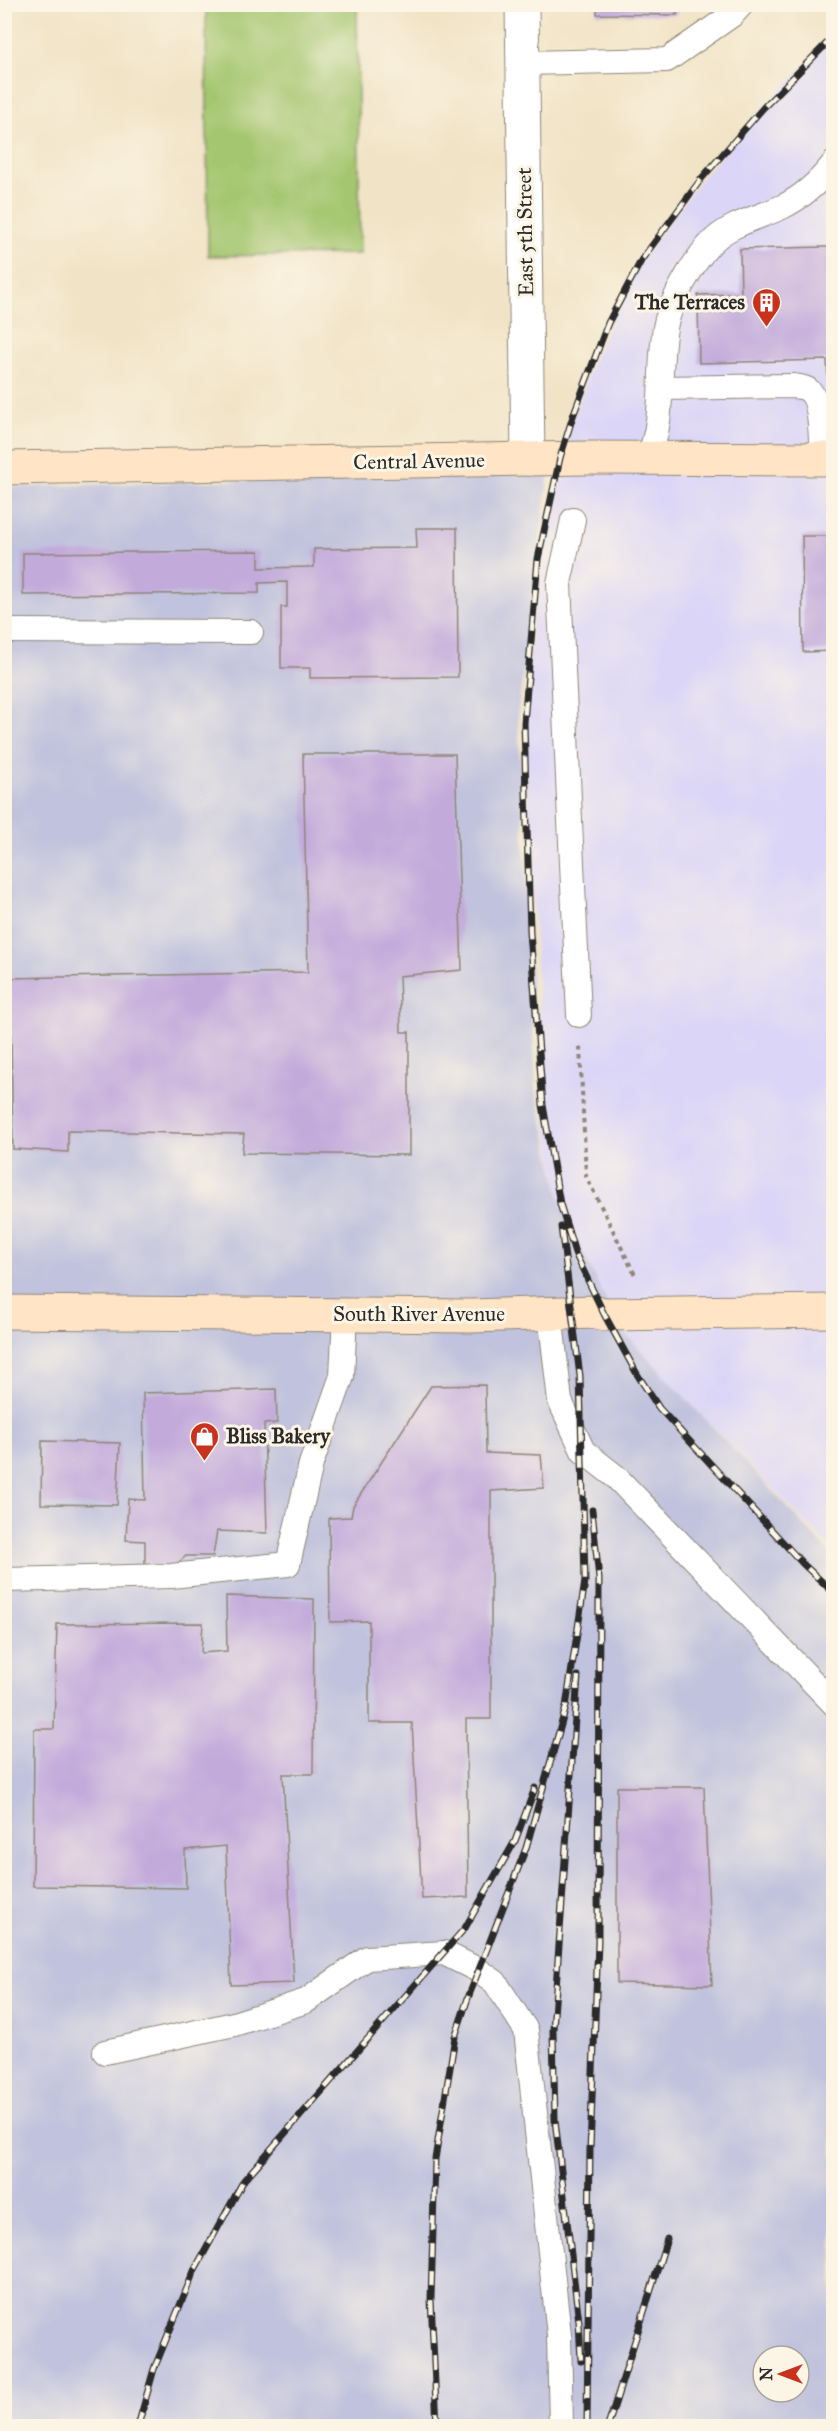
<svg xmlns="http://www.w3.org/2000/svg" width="838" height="2431" font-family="'IM FELL Great Primer',serif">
	<rect width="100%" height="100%" fill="#fcf5e5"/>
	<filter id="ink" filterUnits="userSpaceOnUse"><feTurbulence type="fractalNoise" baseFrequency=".0167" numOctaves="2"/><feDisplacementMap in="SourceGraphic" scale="12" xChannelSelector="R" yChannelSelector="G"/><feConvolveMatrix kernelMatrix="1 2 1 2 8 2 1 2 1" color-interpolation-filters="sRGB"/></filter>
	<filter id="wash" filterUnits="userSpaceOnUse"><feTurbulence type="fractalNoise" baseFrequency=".008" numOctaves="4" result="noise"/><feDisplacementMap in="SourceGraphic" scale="24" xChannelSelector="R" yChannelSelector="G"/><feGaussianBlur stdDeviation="1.35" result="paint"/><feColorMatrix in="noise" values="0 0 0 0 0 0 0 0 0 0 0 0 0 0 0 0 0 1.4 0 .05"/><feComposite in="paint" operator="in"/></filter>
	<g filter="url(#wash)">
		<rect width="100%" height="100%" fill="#f1e3c6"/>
		<path fill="#dbd6f7" d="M833 36V1551L604 1314 560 1204 543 1105 524 723 535 587 560 458 594 357 642 259 702 178 763 108Z"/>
		<path fill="#c1c2dd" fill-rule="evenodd" d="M549 472 518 712 536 1091 562 1207 618 1326 833 1556V2426H5L4 487ZM763 2356H799V2392H763Z"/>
		<path fill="#a4c670" stroke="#68784e" stroke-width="1.5" d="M206 5H357L360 254 208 256Z"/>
		<g id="blocks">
			<path fill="#c2aadb" d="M597 4H677V15L597 14Z
				M825 247H834V382H828L827 360 699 363 698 295 741 294 740 249Z
				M416 528H457L458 677 310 678V668H281V607H287V582L259 583V593L23 595V553L259 551V568L314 567V549L417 548Z
				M802 536H834V651L803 652Z
				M830 749H834V829H831Z
				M303 754H455L462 970 399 976 401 1032H409V1155L242 1153 244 1134 68 1131V1152L13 1149 10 978 308 972Z
				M485 1385 486 1453 541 1455 544 1488 491 1491V1719H466L468 1897 422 1899 412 1723H369V1621L330 1622 329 1518 351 1517 353 1506 431 1386Z
				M276 1389 277 1423 264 1424 267 1533 217 1531 213 1556H186L171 1569 145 1570V1541L126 1540 128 1499 145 1500 143 1393Z
				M42 1441 120 1443 117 1505 41 1504Z
				M226 1596 314 1599 313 1774H283L294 1983 231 1985 226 1846 185 1850 186 1888 33 1886 34 1729H54L57 1624 203 1623 201 1653 227 1651Z
				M617 1787H704L712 1985 617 1983Z"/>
		</g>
	</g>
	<g filter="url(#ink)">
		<use href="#blocks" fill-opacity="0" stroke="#8e8778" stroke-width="1.5"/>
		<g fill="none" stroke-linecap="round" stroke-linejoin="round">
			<defs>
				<path id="lane" d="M523 63 667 60 732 15 742 4
					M661 388 794 386C798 387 804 387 808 390 823 400 820 442 822 459
					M648 458C666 417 657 372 665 328 669 304 693 262 710 244 728 224 758 218 782 207 803 197 820 181 834 163
					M573 520 559 583 579 1015
					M4 631 251 632
					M550 1313 560 1401 583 1451 616 1477 834 1704
					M4 1580 171 1576 288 1564 311 1464 342 1376 345 1314
					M105 2052 234 2024 306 2001 367 1958 444 1953 478 1970 495 1982 526 2030 559 2335 561 2426"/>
				<path id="street" d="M522 4 528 459"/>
				<path id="secondary" d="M4 468 586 458 834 459
					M4 1312 472 1316 596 1312 604 1314 834 1311"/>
			</defs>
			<use href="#lane" stroke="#8e8778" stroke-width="26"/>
			<use href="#street" stroke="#8e8778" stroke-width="35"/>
			<use href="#secondary" stroke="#8e8778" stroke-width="35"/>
			<path stroke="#8e8778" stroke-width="4" stroke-dasharray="4.5 4.5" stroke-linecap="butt" d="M580 1047 586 1176 636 1277"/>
			<use href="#lane" stroke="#fff" stroke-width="24"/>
			<use href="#street" stroke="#fff" stroke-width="33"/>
			<use href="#secondary" stroke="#ffe4c6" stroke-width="33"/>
			<defs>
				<path id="rail" d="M834 36 763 108 702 178 642 259 608 323 573 416 560 458 538 559 524 723 530 932 543 1105 560 1204 575 1253 604 1314 637 1374 659 1408 803 1564 834 1593
					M578 1676 553 2030 555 2120 579 2322 581 2361
					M138 2426 154 2369 194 2271 244 2180 465 1928 515 1841 535 1788
					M437 2426 431 2299 435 2159 455 2037 468 1998 526 1848 566 1707 585 1581 580 1376 561 1227
					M587 2426 590 2150 598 1942 599 1579 592 1510
					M608 2426 667 2239"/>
			</defs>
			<use href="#rail" stroke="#2b2b2b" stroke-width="7"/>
			<use href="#rail" stroke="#fcf5e5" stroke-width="4.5" stroke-dasharray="14" stroke-linecap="butt"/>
		</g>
	</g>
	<defs>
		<symbol id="building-pin" viewBox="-11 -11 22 30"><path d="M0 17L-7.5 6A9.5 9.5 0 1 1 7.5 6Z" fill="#c8321e" stroke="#fcf5e5"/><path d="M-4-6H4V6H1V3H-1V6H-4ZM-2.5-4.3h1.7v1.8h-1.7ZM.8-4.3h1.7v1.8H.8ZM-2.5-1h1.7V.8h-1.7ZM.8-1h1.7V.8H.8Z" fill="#fff"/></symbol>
		<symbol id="shop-pin" viewBox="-11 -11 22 30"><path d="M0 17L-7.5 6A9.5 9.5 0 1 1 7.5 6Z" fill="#c8321e" stroke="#fcf5e5"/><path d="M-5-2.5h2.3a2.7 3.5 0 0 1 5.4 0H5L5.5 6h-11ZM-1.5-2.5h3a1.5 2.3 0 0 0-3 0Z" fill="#fff"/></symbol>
	</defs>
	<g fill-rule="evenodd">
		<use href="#building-pin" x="750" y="286" width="33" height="45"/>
		<use href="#shop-pin" x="188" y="1420" width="33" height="45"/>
	</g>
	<g text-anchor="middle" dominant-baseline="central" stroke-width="6" stroke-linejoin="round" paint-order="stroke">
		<g font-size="21" fill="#2b2b2b" stroke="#fcf5e5">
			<text transform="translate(525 232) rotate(-91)">East 5th Street</text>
			<text transform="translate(419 461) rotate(-1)">Central Avenue</text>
			<text x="419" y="1314">South River Avenue</text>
		</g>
		<g font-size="21" font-weight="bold" fill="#2b2b2b" stroke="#fcf5e5" text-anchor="end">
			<text x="745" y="302">The Terraces</text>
			<text x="226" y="1436" text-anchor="start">Bliss Bakery</text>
		</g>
	</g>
	<rect width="838" height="2431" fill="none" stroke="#fcf5e5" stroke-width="24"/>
	<g transform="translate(781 2374) rotate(270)"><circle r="28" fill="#fcf5e5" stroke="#a8a49b" stroke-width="1.5"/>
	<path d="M0-4.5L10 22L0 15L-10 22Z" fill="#c8321e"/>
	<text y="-9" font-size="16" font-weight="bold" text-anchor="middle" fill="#2b2b2b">N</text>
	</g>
</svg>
